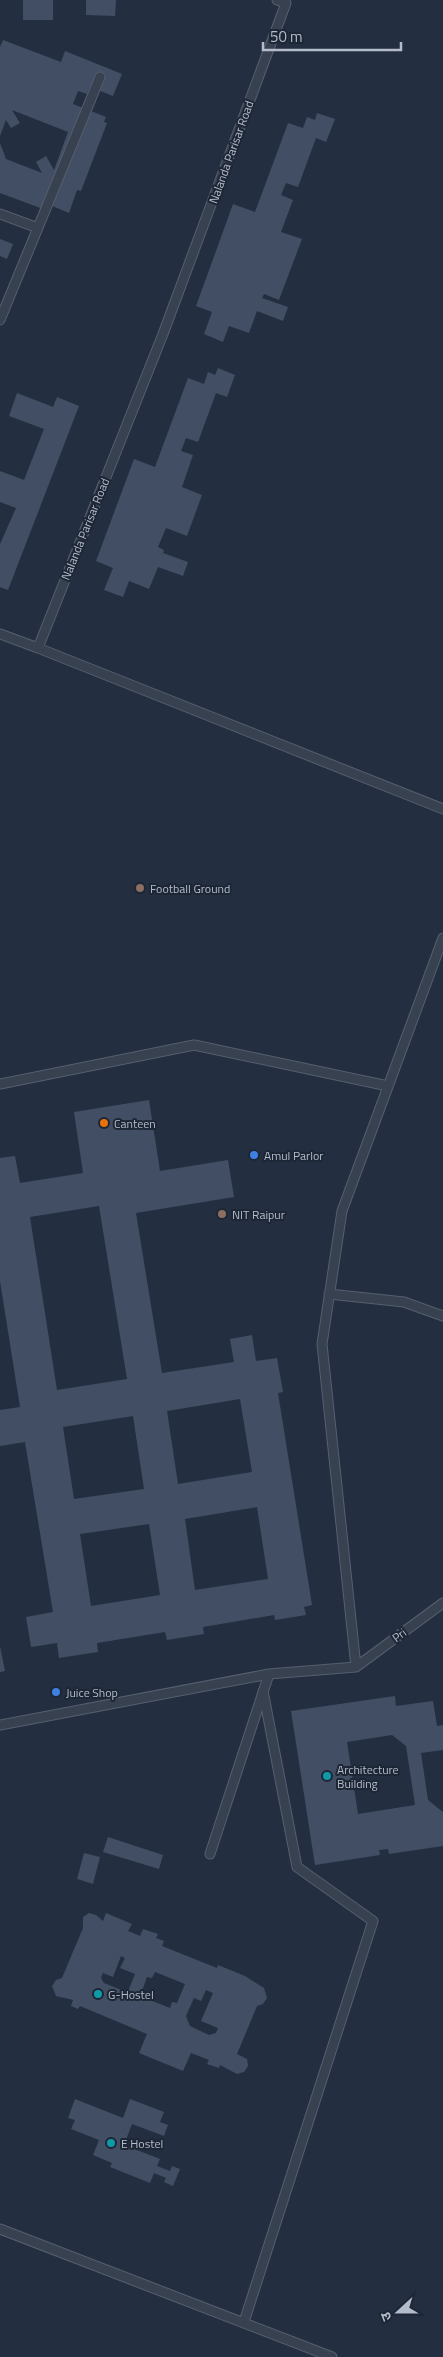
<svg xmlns="http://www.w3.org/2000/svg" width="443" height="2357" font-family="'Titillium Web','Noto Sans Devanagari',sans-serif">
	<rect width="100%" height="100%" fill="#232f41"/>
	<path fill="#424e63" fill-rule="evenodd" d="M23 0H53V20H23Z
		M86 0H116L115 16 86 15Z
		M3 40 61 62 65 51 122 74 113 96 90 87 87 94 78 91 73 104 106 117 104 122 107 123 81 191 77 190 69 213 45 203 43 209 0 193V143L6 159 42 173 36 162 46 156 54 170 68 132 12 110 20 123 11 128 6 120 0 136V47Z
		M317 113 335 119 326 142 316 138 298 187 286 183 281 195 293 200 281 232 302 239 279 300 264 294 262 298 288 307 283 321 257 311 249 333 229 326 223 342 204 334 212 312 196 306 233 204 255 212 288 123 303 128 307 117 315 120Z
		M0 239 13 244 7 259 0 256Z
		M218 368 235 375 227 397 216 393 198 442 186 438 181 451 193 455 182 487 202 495 187 536 166 528 158 547 164 550 163 553 188 562 183 576 158 567 149 589 129 581 123 597 104 590 113 568 96 561 134 459 155 467 188 378 204 384 208 372 215 375Z
		M17 393 53 407 57 397 79 406 8 590 0 587V544L16 508 0 502V471L24 480 44 429 9 416Z
		M149 1100 160 1171 228 1160 234 1197 136 1213 162 1373 234 1362 230 1339 252 1335 256 1361 277 1358 283 1392 278 1393 312 1605 304 1607 306 1615 275 1620 274 1615 203 1627 204 1634 167 1640 165 1632 97 1643 98 1652 59 1658 57 1643 31 1647 26 1617 53 1612 25 1442 0 1446V1410L20 1407 0 1281V1158L15 1156 20 1183 83 1173 74 1112ZM99 1206 127 1379 57 1390 30 1217ZM240 1399 252 1472 178 1484 167 1411ZM133 1416 144 1489 74 1499 63 1427ZM257 1507 268 1579 195 1590 185 1519ZM149 1524 160 1595 91 1606 80 1534Z
		M0 1646 5 1671 0 1672Z
		M395 1696 396 1706 433 1701 437 1726 443 1725V1750L421 1753 428 1800 443 1812V1846L389 1854 388 1849 379 1850 380 1855 315 1865 291 1711ZM392 1735 406 1746 415 1805 358 1814 347 1742Z
		M108 1837 163 1855 159 1869 103 1852Z
		M84 1853 100 1857 93 1884 77 1879Z
		M89 1913 96 1915 103 1921 106 1913 132 1924 128 1931 140 1936 143 1929 158 1934 156 1938 164 1941 162 1946 217 1968 218 1965 245 1976 264 1988 267 1998 263 2004 257 2006 237 2054 247 2059 248 2066 244 2072 237 2074 220 2065 219 2068 207 2064 209 2060 191 2053 183 2071 139 2053 147 2034 80 2006 78 2009 71 2006 73 2000 56 1996 52 1986 56 1980 62 1978 83 1928V1917ZM121 1956 125 1958 120 1968 135 1974 129 1989 124 1991 104 1983 101 1978 103 1973 113 1977ZM155 1972 185 1984 177 2003 172 2002 170 2008 140 1996 147 1977 152 1978ZM206 1990 213 1993 201 2021 218 2028 216 2033 209 2035 190 2026 186 2016 194 1998 201 2001Z
		M75 2099 123 2118 130 2099 164 2112 160 2122 168 2125 164 2136 132 2124 124 2145 160 2159 157 2166 170 2171 172 2166 180 2169 173 2186 164 2182 166 2178 154 2173 150 2183 110 2167 112 2163 93 2155 99 2140 71 2129 75 2120 68 2118Z"/>
	<g fill="none" stroke-linecap="round" stroke-linejoin="round">
		<defs>
			<path id="lane" d="M277 0 286 3 163 334 38 648 443 809
				M0 214 38 228
				M0 320 100 77
				M0 634 38 648
				M0 1084 194 1045 388 1086
				M329 1294 404 1302 443 1316
				M356 1667 443 1603
				M0 1725 269 1674 356 1667 322 1344 342 1211 443 938
				M210 1854 269 1674
				M0 2229 332 2357
				M244 2322 373 1921 297 1867 263 1691"/>
		</defs>
		<use href="#lane" stroke="#565f6e" stroke-width="11"/>
		<use href="#lane" stroke="#384150" stroke-width="9"/>
	</g>
	<g fill="#8d6e63" stroke="#1d2635" stroke-width="2">
		<circle cx="140" cy="888" r="5"/>
		<circle cx="222" cy="1214" r="5"/>
	</g>
	<circle fill="#e8710a" stroke="#1d2635" stroke-width="2" cx="104" cy="1123" r="5"/>
	<g fill="#3f7fe0" stroke="#1d2635" stroke-width="2">
		<circle cx="254" cy="1155" r="5"/>
		<circle cx="56" cy="1692" r="5"/>
	</g>
	<g fill="#0f9aa8" stroke="#1d2635" stroke-width="2">
		<circle cx="327" cy="1776" r="5"/>
		<circle cx="98" cy="1994" r="5"/>
		<circle cx="111" cy="2143" r="5"/>
	</g>
	<g text-anchor="middle" dominant-baseline="central" stroke-width="4" stroke-linejoin="round" paint-order="stroke">
		<g font-size="12" fill="#b4bccb" stroke="#1d2635">
			<text transform="translate(231 152) rotate(-70)">Nalanda Parisar Road</text>
			<text transform="translate(85 529) rotate(-68)">Nalanda Parisar Road</text>
			<text transform="translate(399 1635) rotate(-37)">Pri</text>
		</g>
		<g font-size="12" fill="#b4bccb" stroke="#1d2635" text-anchor="start">
			<text x="150" y="888">Football Ground</text>
			<text x="114" y="1123">Canteen</text>
			<text x="264" y="1155">Amul Parlor</text>
			<text x="232" y="1214">NIT Raipur</text>
			<text x="66" y="1692">Juice Shop</text>
			<text x="337" y="1769">Architecture<tspan x="337" dy="14">Building</tspan></text>
			<text x="108" y="1994">G-Hostel</text>
			<text x="121" y="2143">E Hostel</text>
		</g>
	</g>
	<g transform="translate(398 2312) rotate(249)" stroke="#1d2635" stroke-width="4" paint-order="stroke">
	<path d="M0-4L9 19L0 12L-9 19Z" fill="#b4bccb"/>
	<text y="-8" font-size="14" font-weight="bold" text-anchor="middle" fill="#b4bccb">उ</text>
	</g>
	<path d="M263 42v8h138v-8" fill="none" stroke="#b4bccb" stroke-width="2.5"/>
	<text x="270" y="42" font-size="15" fill="#b4bccb" stroke="#1d2635" stroke-width="4" paint-order="stroke">50 m</text>
</svg>
